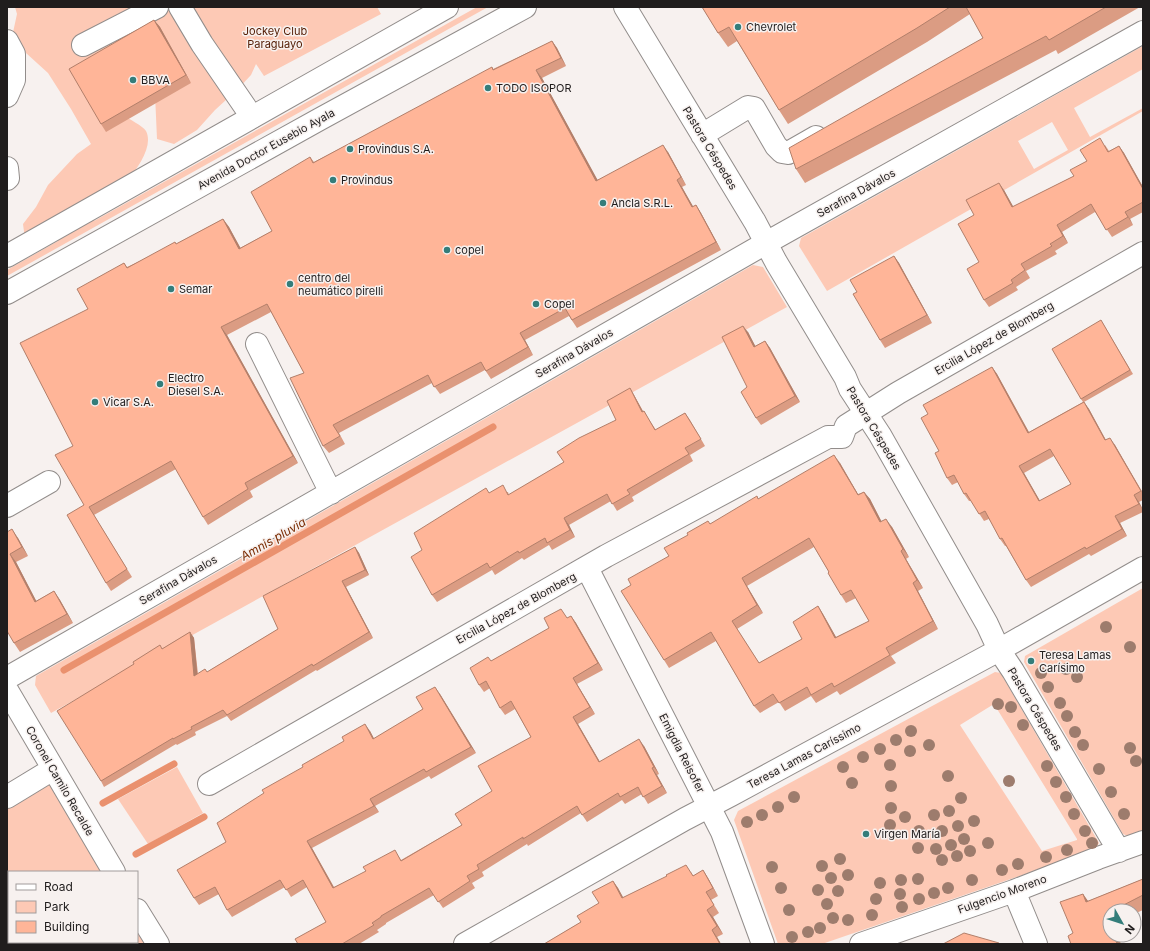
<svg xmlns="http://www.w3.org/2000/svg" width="1150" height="951" font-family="Inter,sans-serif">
	<rect width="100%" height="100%" fill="#f7f1ef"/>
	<path fill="#fdc9b5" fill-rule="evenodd" d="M15 7H377L381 14 264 76 256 64 251 75 238 89 215 110 197 130 174 144 157 139 155 94 150 58 112 40 114 66 123 115C129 119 143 126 146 131 159 157 105 202 94 221L477 7H488L7 276V270L58 241 25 239 23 224 36 207 48 185 77 154 91 144 71 109 48 73 26 53 12 37 17 14Z
		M1143 46V69L1074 108 1090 137 1143 108V111L827 291 799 246 801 238ZM1052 122 1068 150 1034 169 1018 141Z
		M753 265 763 267 787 307 51 713 35 685 36 676Z
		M1143 588V831L1128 836 1123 834 1024 662 1025 656Z
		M995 672 1001 673 1003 677 1099 843 1095 850 822 944H778L734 820 738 811ZM994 704 1077 839V840L1042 851 960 725Z
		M177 767 203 813 148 844 118 799Z
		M49 778 106 872H9V942H137V924L149 944H7V804Z"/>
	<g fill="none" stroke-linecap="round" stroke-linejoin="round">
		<path stroke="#ea916e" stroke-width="7" d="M64 670 493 427
			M103 803 174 764
			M136 854 204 817"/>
		<defs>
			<path id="minor" d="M180 7 202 44 252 117
				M625 7 755 222 776 262 845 377 850 389 880 435 987 624 999 650 1013 671 1119 851
				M7 41 14 54V80L7 96
				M83 45 157 7
				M702 135 748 107 754 108 776 146 782 152 788 153 816 137
				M7 168 8 178 7 179
				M257 344 331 493
				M7 506 49 482
				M587 568 722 832 763 944
				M7 678 766 243 1143 32
				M7 690 114 872
				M209 784 606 556 828 437H842L846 426 898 393 1143 253
				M7 797 53 769
				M1014 891 1036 944
				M137 910 158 944
				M465 944 685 819 731 795 999 650 1143 568
				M861 944 1014 891 1098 858 1143 842"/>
			<path id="highway" d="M7 256 447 7
				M7 293 320 119 525 7"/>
		</defs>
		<use href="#minor" stroke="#928d8b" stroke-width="24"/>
		<use href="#highway" stroke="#928d8b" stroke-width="24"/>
		<use href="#minor" stroke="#fff" stroke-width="22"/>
		<use href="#highway" stroke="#fff" stroke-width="22"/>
	</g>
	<g fill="#9d7c6d">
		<circle cx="1106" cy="627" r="6"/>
		<circle cx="1130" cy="647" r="6"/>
		<circle cx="1066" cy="669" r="6"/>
		<circle cx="1041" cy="673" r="6"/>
		<circle cx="1077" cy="677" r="6"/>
		<circle cx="1048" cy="687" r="6"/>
		<circle cx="1060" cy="703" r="6"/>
		<circle cx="998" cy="704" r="6"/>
		<circle cx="1011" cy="707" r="6"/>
		<circle cx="1067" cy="716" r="6"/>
		<circle cx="1023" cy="725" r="6"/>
		<circle cx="911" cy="731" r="6"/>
		<circle cx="1075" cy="732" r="6"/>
		<circle cx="896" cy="740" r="6"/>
		<circle cx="929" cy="745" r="6"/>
		<circle cx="1083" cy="745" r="6"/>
		<circle cx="1130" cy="748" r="6"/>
		<circle cx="880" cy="749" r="6"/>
		<circle cx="910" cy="751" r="6"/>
		<circle cx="863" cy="757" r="6"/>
		<circle cx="1136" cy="761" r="6"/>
		<circle cx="890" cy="765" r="6"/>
		<circle cx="1047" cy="766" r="6"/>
		<circle cx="843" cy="767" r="6"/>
		<circle cx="1099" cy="769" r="6"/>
		<circle cx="948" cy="776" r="6"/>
		<circle cx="1009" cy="781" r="6"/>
		<circle cx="1056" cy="782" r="6"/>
		<circle cx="852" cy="783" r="6"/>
		<circle cx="891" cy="786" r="6"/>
		<circle cx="1111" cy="792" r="6"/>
		<circle cx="794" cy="797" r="6"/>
		<circle cx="1066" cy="797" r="6"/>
		<circle cx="961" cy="798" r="6"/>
		<circle cx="778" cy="807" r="6"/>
		<circle cx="891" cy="808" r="6"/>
		<circle cx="949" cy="811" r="6"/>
		<circle cx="1074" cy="814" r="6"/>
		<circle cx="1124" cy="814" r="6"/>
		<circle cx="762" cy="815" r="6"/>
		<circle cx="934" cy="815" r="6"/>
		<circle cx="905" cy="817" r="6"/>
		<circle cx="974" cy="821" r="6"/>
		<circle cx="747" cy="822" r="6"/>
		<circle cx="890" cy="825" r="6"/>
		<circle cx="958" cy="826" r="6"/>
		<circle cx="919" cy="831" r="6"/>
		<circle cx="942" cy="831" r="6"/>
		<circle cx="1085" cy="831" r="6"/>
		<circle cx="964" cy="839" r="6"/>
		<circle cx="988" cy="843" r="6"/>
		<circle cx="1092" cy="843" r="6"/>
		<circle cx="951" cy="845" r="6"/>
		<circle cx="918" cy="848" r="6"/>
		<circle cx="936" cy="849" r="6"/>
		<circle cx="1067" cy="850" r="6"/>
		<circle cx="970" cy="851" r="6"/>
		<circle cx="957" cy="856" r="6"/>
		<circle cx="1046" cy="857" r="6"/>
		<circle cx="840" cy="859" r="6"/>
		<circle cx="942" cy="860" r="6"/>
		<circle cx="1018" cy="864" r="6"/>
		<circle cx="822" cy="866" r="6"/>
		<circle cx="772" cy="867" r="6"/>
		<circle cx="1002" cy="870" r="6"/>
		<circle cx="848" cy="875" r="6"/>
		<circle cx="831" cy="878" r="6"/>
		<circle cx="918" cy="879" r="6"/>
		<circle cx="901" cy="880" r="6"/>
		<circle cx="972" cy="880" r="6"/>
		<circle cx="880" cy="883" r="6"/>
		<circle cx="781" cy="888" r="6"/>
		<circle cx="948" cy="888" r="6"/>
		<circle cx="818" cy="890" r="6"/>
		<circle cx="838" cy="891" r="6"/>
		<circle cx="934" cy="893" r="6"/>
		<circle cx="900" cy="894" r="6"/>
		<circle cx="876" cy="899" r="6"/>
		<circle cx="919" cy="899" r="6"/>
		<circle cx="827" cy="904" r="6"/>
		<circle cx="902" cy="907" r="6"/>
		<circle cx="789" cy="910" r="6"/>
		<circle cx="872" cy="915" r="6"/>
		<circle cx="833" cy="918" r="6"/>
		<circle cx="848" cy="920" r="6"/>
		<circle cx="820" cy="928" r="6"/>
		<circle cx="808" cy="932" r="6"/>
		<circle cx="792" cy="937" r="6"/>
	</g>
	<path fill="#db9c83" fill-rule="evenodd" d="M702 7H1140L1058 54 1056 50 805 183 796 169 983 38 970 14 927 42 788 124 779 110 737 41 728 47 718 33Z
		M154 20 160 27 191 83 106 132 101 124Z
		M552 41 557 48 566 66 542 78 597 180 668 152 686 185 682 187 693 207 696 205 701 213 721 250 577 328 569 316 525 340 533 355 491 379 485 370 440 394 432 383 339 433 345 444 329 453 323 446 304 373 271 312 227 335 298 463 250 491 253 497 208 525 203 517 176 469 94 515 132 577 111 591 106 583 84 505 73 446 88 309 124 263 127 267 176 244 223 219 229 227 240 248 272 231 310 157 314 162 493 69Z
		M1105 145 1109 151 1119 146 1124 153 1143 187V212L1130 219 1133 225 1112 237 1095 212 1062 232 1068 243 1055 251 1057 254 1026 271 1030 278 1016 287 1018 290 989 307 984 300 974 215 1004 190 1013 207 1074 176Z
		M894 256 899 263 932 323 885 348 880 340 857 292Z
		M1101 320 1133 374 1084 402 1089 409 1106 440 1115 445 1143 493V500L1139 502 1143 510V512L1120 523 1127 536 1091 556 1089 554 1031 587 1026 580 1006 546H1005L1000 539 989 519 984 521 971 501H969L964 494 958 482 952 485 947 478 928 414 992 367 997 374 1029 432 1083 402 1081 399ZM1054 456 1071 484 1040 501 1024 473Z
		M748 332 755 346 765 341 770 348 800 402 761 425 756 418 747 387Z
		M630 388 634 395 643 411H644L648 418 656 430 685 413 690 420 705 446 690 455 693 461 632 497 634 501 617 511 611 501 569 525 575 537 552 550 549 545 524 560 522 558 495 575 492 570 437 602 432 595 422 550 489 493 508 492 509 495 564 462 616 420Z
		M840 463 858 494 864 492 870 499 881 521 892 527 909 557 906 559 923 588 918 591 938 629 891 656 896 663 840 695 837 691 816 703 811 696 785 711 779 702 760 713 754 706 716 641 669 668 664 660 631 585 710 524 758 499ZM814 547 829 572 841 595 846 603 856 598 869 621 836 637 823 614 818 606 802 639 759 663 737 629 763 613 747 586Z
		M7 532 18 538 28 556 16 562 36 601 54 591 60 600 73 623 20 652 14 643Z
		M355 547 359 553 369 575 346 587 373 638 317 671 316 670 231 721 227 716 195 732 196 735 177 745 176 744 104 787 101 781 162 649 190 632 194 638 198 674 207 672 278 629Z
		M571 616 576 623 603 670 577 684 595 714 578 724 600 762 644 746 659 774 657 775 667 793 648 804 642 794 625 804 622 800 587 822 581 813 528 846 527 844 482 872 484 876 472 883 475 888 443 908 434 895 386 923V924L377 930 379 932 359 944H298L326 922 307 887 291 897 285 887 232 917 227 910 219 894 199 905 194 898 226 842 370 731 374 739 423 709 440 694 476 753 431 779 429 776 375 806 379 812 312 848 334 887 399 857 401 860 462 825 492 791 531 737 515 709 505 715 500 708 490 688 484 692 479 685 491 661Z
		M703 870 708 878 718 896 711 900 719 913 713 917 723 934 717 937 721 944H544L581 922 599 903 613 881 618 888 623 898 691 872 693 876Z
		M1143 879V910L1134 914V911H1110V935H1117L1121 944H1071L1083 894 1088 901Z"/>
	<path fill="#b27f6a" d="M154 20 160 27 191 83 186 75Z
		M552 41 557 48 566 66 561 58Z
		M536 70 542 78 602 188 596 181Z
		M663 145 668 152 686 185 681 177Z
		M1119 146 1124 153 1143 187V189Z
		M677 180 682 187 698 215 692 207Z
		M999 183 1004 190 1018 215 1012 207Z
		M696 205 701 213 721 250 716 242Z
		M1125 212 1130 219 1133 225 1128 217Z
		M223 219 229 227 245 256 239 249Z
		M1057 225 1062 232 1068 243 1063 236Z
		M894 256 899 263 932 323 927 315Z
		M743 326 748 332 759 353 754 347Z
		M221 327 227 335 298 463 293 456Z
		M520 333 525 340 533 355 528 347Z
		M765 341 770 348 800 402 795 396Z
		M992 367 997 374 1033 440 1028 433Z
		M630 388 634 395 647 419 642 412Z
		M1084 402 1089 409 1110 448 1105 440Z
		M1110 438 1115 445 1143 494 1141 491Z
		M834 455 840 463 863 503 858 495Z
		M1019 466 1024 473 1044 508 1039 501Z
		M864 492 870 499 886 530 880 522Z
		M1134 495 1139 502 1143 510 1139 504Z
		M1115 516 1120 523 1127 536 1122 529Z
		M564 518 569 525 575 537 570 530Z
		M886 519 892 527 909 557 903 549Z
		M12 529 18 538 28 556 22 547Z
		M355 547 359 553 369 575 365 570Z
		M901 551 906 559 923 588 917 580Z
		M10 554 16 562 41 610 35 602Z
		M742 578 747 586 763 613 757 605Z
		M342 581 346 587 373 638 369 632Z
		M913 583 918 591 938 629 933 621Z
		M54 591 60 600 73 623 67 614Z
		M818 606 823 614 841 646 835 638Z
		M571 616 576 623 603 670 598 663Z
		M190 632 194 638 198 681 194 676Z
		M573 678 577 684 595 714 590 707Z
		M435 687 440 694 476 753 471 747Z
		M573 717 578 724 604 769 599 762Z
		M365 724 370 731 378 746 373 739Z
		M639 739 644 746 659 774 654 767Z
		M652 768 657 775 667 793 662 786Z
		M370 799 375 806 379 812 374 806Z
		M307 841 312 848 338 895 333 888Z
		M703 870 708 878 718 896 713 888Z
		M613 881 618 888 628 906 622 898Z
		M1083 894 1090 904 1086 902Z
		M707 910 713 917 723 934 717 926Z
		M1106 914 1110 920V925Z
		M712 930 717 937 721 944H720Z
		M1114 935H1117L1121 944H1117Z"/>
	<path fill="#ffb598" stroke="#b27f6a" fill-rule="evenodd" d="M702 7H950L917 28 779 110 729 27 718 33Z
		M966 7H1106L1049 40 1046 36 796 169 789 148 983 38Z
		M154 20 186 75 101 124 69 69Z
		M552 41 561 58 536 70 596 181 663 145 681 177 677 180 692 207 696 205 716 242 572 320 565 308 520 333 528 347 486 371 481 362 434 387 428 375 333 425 340 436 323 446 290 378 304 373 267 304 221 327 293 456 245 483 248 489 203 517 171 461 89 507 127 569 106 583 67 515 84 505 55 455 73 446 20 343 88 309 77 289 124 263 127 268 175 242 176 244 223 219 239 249 272 231 251 192 310 157 313 163 492 67 493 70Z
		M1100 138 1108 152 1119 146 1143 189V202L1125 212 1128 217 1106 230 1091 204 1057 225 1063 236 1050 244 1052 246 1021 264 1025 270 1011 280 1013 283 984 300 967 269 979 262 958 224 974 215 966 200 999 183 1012 207 1074 176 1070 170 1087 161 1080 150Z
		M894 256 927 315 880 340 853 294 857 292 850 280Z
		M1101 320 1130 370 1081 399 1052 349Z
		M743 326 754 347 765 341 795 396 756 418 741 392 747 387 722 337Z
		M992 367 1028 433 1084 402 1105 440 1110 438 1141 491 1134 495 1139 504 1115 516 1122 529 1086 549 1085 547 1026 580 1002 538 1000 539 985 511 979 514 966 493 964 494 954 475 947 478 935 453 939 451 921 418 928 414 923 405ZM1050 449 1071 484 1039 501 1019 466Z
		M630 388 642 412 644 411 655 430 685 413 701 439 685 448 689 454 627 490 630 494 612 504 607 494 564 518 570 530 547 543 545 538 519 553 518 551 490 568 487 563 432 595 411 557 422 550 414 533 486 488 489 493 503 485 508 495 564 462 557 452 579 438 616 420 607 401Z
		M834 455 858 495 864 492 880 522 886 519 903 549 901 551 917 580 913 583 933 621 886 648 890 655 834 687 832 683 811 695 807 687 779 703 773 694 754 706 711 632 664 660 621 591 631 585 628 579 669 556 664 548 688 535 687 533 708 521 710 524 757 496 758 499ZM809 538 829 572 828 573 841 595 851 590 869 621 835 638 818 606 793 622 802 639 759 663 732 621 757 605 742 578Z
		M12 529 22 547 10 554 35 602 54 591 67 614 14 643 7 631V532Z
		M355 547 365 570 342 581 369 632 313 666 312 664 227 715 223 710 191 727 192 729 173 739V738L101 781 57 711 134 664 133 662 160 645 162 649 190 632 194 676 205 669 207 672 278 629 263 596Z
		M561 609 567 618 571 616 598 663 573 678 590 707 573 717 599 762 639 739 654 767 652 768 662 786 643 797 638 787 620 797 618 793 582 815 577 806 523 839V837L477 865 479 869 467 876 470 881 438 902 429 888 381 916V917L372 923 374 925 342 944H298L295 939 326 922 303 880 286 890 280 880 227 910 215 887 194 898 177 870 226 842 217 823 264 793 262 790 303 767 302 765 344 741 342 737 365 724 373 739 423 709 416 697 435 687 471 747 426 772 424 769 370 799 374 806 307 841 333 888 366 871 363 867 395 850 401 861 462 825 455 814 492 791 478 766 531 737 511 701 500 708 486 681 479 685 470 668 488 657 491 661 549 628 544 618Z
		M686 865 693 876 703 870 713 888 706 892 714 905 707 910 717 926 712 930 720 944H653V943L652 944H544L581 922 577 916 599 903 592 892 613 881 622 898 667 876 666 875Z
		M1143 879V895L1112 911H1110V912L1106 914 1110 925V935H1114L1117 944H1071L1068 936 1073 933 1060 902 1083 894 1086 902Z
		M964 933 999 943 1000 944H943Z"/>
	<g fill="#347d7a" stroke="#f7f1ef" stroke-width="1.5">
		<circle cx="738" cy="27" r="4"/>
		<circle cx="133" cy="80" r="4"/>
		<circle cx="488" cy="88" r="4"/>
		<circle cx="350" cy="149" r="4"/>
		<circle cx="333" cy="180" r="4"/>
		<circle cx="603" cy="203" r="4"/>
		<circle cx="447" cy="250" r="4"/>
		<circle cx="290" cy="284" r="4"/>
		<circle cx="171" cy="289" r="4"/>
		<circle cx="536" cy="304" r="4"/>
		<circle cx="160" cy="384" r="4"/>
		<circle cx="95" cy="402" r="4"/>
		<circle cx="1031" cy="661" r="4"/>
		<circle cx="866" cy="834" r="4"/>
	</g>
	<g text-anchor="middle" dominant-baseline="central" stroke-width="3" stroke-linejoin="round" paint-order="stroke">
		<g font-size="11" fill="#201d1d" stroke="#f7f1ef" text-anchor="start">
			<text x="746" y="27">Chevrolet</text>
			<text x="141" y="80">BBVA</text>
			<text x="496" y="88">TODO ISOPOR</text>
			<text x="358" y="149">Provindus S.A.</text>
			<text x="341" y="180">Provindus</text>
			<text x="611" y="203">Ancla S.R.L.</text>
			<text x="455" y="250">copel</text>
			<text x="298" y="278">centro del<tspan x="298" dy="13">neumático pirelli</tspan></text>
			<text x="179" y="289">Semar</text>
			<text x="544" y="304">Copel</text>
			<text x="168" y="378">Electro<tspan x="168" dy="13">Diesel S.A.</tspan></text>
			<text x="103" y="402">Vicar S.A.</text>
			<text x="1039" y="655">Teresa Lamas<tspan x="1039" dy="13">Carísimo</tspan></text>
			<text x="874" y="834">Virgen María</text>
		</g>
		<g font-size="11" fill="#531c03" stroke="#f7f1ef">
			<text x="275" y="31">Jockey Club<tspan x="275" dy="13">Paraguayo</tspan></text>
		</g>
		<g font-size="11" fill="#201d1d" stroke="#f7f1ef">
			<text transform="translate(710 148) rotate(59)">Pastora Céspedes</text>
			<text transform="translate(266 149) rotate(-29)">Avenida Doctor Eusebio Ayala</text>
			<text transform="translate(856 193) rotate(-29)">Serafina Dávalos</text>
			<text transform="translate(994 338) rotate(-30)">Ercilia López de Blomberg</text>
			<text transform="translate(574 353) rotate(-30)">Serafina Dávalos</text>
			<text transform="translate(874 428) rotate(59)">Pastora Céspedes</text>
			<text transform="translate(178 580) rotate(-30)">Serafina Dávalos</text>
			<text transform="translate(516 608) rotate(-29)">Ercilia López de Blomberg</text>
			<text transform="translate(1035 709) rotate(59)">Pastora Céspedes</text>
			<text transform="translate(682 753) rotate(63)">Emigdia Reisofer</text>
			<text transform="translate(804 756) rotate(-28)">Teresa Lamas Caríssimo</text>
			<text transform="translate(60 781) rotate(60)">Coronel Camilo Recalde</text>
			<text transform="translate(1002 894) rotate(-20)">Fulgencio Moreno</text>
		</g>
		<g font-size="12" font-style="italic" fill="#7a2b02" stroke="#f7f1ef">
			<text transform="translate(273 539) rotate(-30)">Amnis pluvia</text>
		</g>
	</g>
	<rect width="1150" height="951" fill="none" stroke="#201d1d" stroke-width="16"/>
	<rect x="8" y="871" width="130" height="72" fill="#f7f1ef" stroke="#a19c9b"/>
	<rect x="16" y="884" width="20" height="6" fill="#ffffff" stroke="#a19c9b"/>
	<text x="44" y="891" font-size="12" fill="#201d1d">Road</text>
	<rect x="16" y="901" width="20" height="12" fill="#fdc9b5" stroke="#a19c9b"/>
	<text x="44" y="911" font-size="12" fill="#201d1d">Park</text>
	<rect x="16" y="921" width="20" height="12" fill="#ffb598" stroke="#a19c9b"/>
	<text x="44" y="931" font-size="12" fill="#201d1d">Building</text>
	<g transform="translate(1122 923) rotate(129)"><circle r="19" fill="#f7f1ef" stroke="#a19c9b"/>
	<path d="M0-3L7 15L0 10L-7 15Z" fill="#347d7a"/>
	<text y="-6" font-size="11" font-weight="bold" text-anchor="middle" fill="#201d1d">N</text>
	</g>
</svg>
